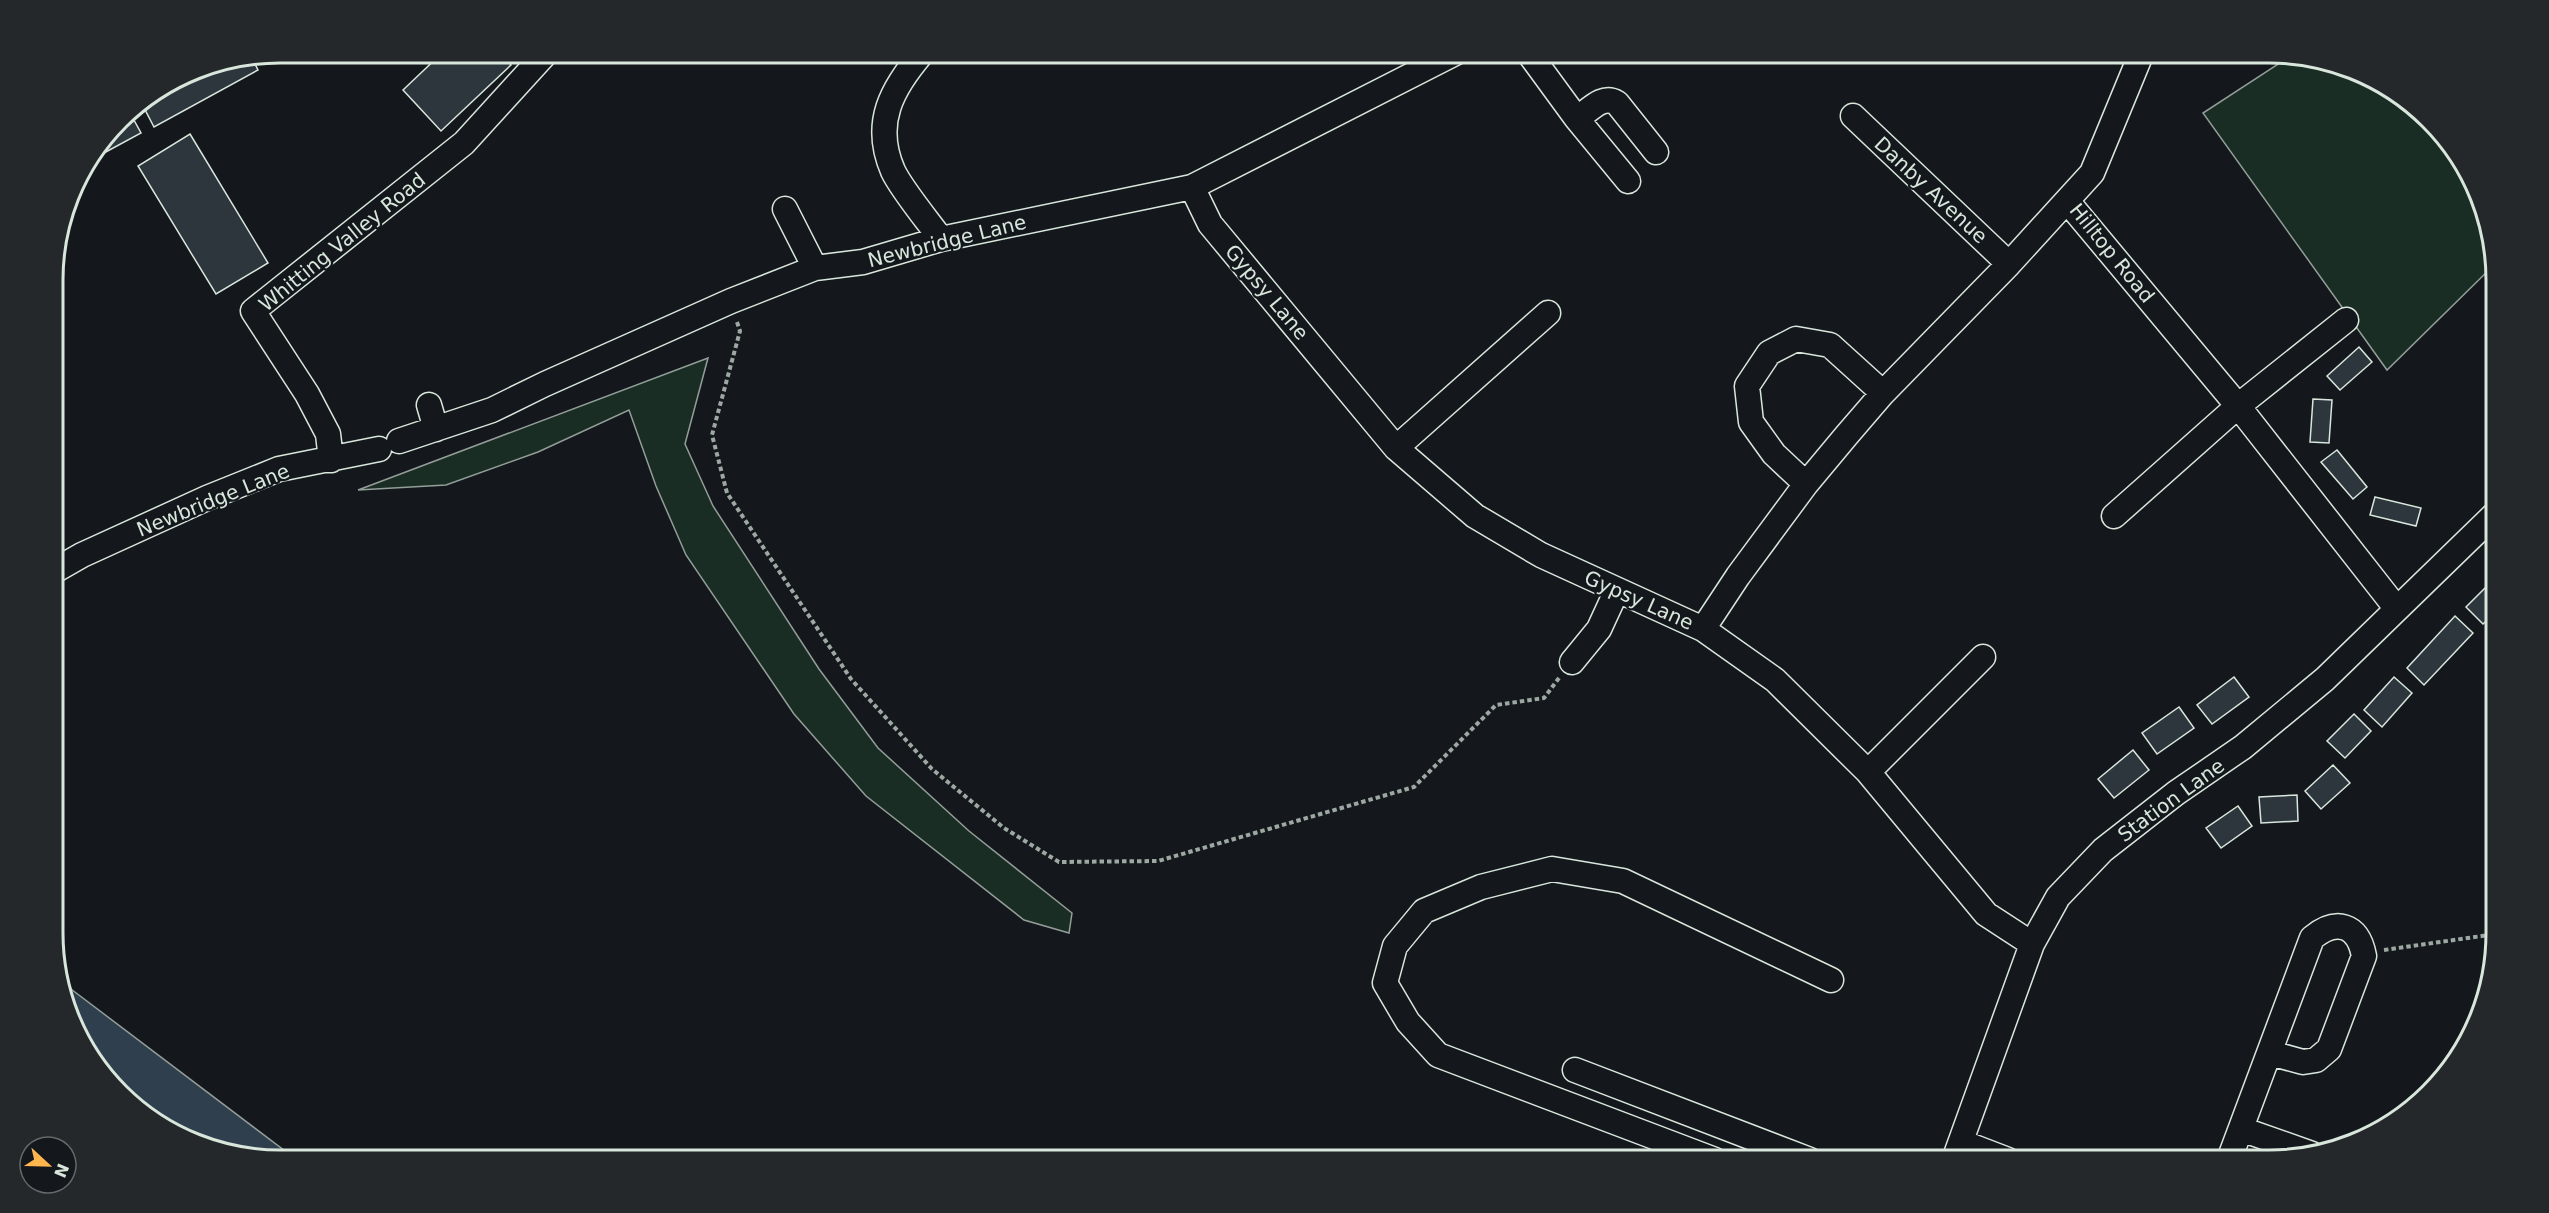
<svg xmlns="http://www.w3.org/2000/svg" width="2549" height="1213" font-family="'DejaVu Sans',sans-serif">
	<rect width="100%" height="100%" fill="#14181c"/>
	<path fill="#1a2d24" stroke="#939e99" stroke-width="1.5" d="M2289 57C2310 61 2337 62 2357 70 2428 99 2494 185 2495 264L2387 370 2203 113Z
		M708 358 685 444 713 506 819 669 878 748 969 831 1072 913 1069 933 1024 920 866 796 794 714 686 555 656 486 629 410 538 452 446 485 358 490Z"/>
	<path fill="#2f3f4d" stroke="#939e99" stroke-width="1.5" d="M59 980 297 1160H280L193 1143 141 1113 99 1071 70 1019Z"/>
	<path fill="#2c363c" stroke="#d8e6dc" stroke-width="1.5" d="M443 52H499L511 65 441 131 403 90Z
		M252 58 258 70 154 127 141 102 194 70Z
		M129 111 141 133 91 160Z
		M190 134 268 263 216 294 138 166Z
		M2359 347 2372 362 2340 390 2327 376Z
		M2313 399 2332 400 2329 443 2310 442Z
		M2337 450 2367 487 2353 499 2321 462Z
		M2375 497 2421 508 2416 526 2370 515Z
		M2496 577V612L2483 624 2466 607Z
		M2455 616 2473 633 2424 685 2407 668Z
		M2234 677 2249 697 2212 724 2197 705Z
		M2394 677 2412 693 2382 727 2364 710Z
		M2179 707 2194 728 2157 754 2142 733Z
		M2354 714 2371 731 2345 758 2327 741Z
		M2133 750 2149 770 2114 798 2098 779Z
		M2333 765 2350 783 2321 809 2305 791Z
		M2297 795 2298 821 2261 823 2259 797Z
		M2238 806 2252 826 2221 848 2206 828Z"/>
	<g fill="none" stroke-linecap="round" stroke-linejoin="round">
		<defs>
			<path id="minor" d="M923 52C892 88 872 123 893 171 902 190 928 221 941 239
				M1528 52 1577 119C1590 110 1602 94 1617 103L1656 152
				M1853 116 2009 264
				M1577 119 1628 181
				M1192 187 1210 224 1396 448 1475 516 1541 555 1703 629 1775 680 1868 772 1986 914 2032 944
				M2067 201 2238 406 2397 609
				M785 209 815 268
				M429 405 436 429
				M399 441 492 410 545 384 731 301 815 268 863 262 941 239 1192 187 1457 52
				M1396 448 1548 313
				M331 460 328 434 307 394 253 311 464 143 547 52
				M1806 484 1774 454 1751 422 1747 386 1769 353 1796 339 1830 345 1883 393
				M2114 516 2238 406 2346 320
				M54 571 82 555 207 498 279 469 379 449
				M1703 629 1738 576 1806 484 1846 436 1883 393 2009 264 2092 173 2142 52
				M1572 662 1599 629 1617 590
				M1868 772 1983 657
				M1575 1070 1810 1160
				M2241 1129 2312 1154
				M1961 1142 2008 1160
				M1715 1160 1438 1055 1408 1022 1385 983 1395 946 1424 911 1481 887 1552 869 1623 881 1831 980
				M1954 1160 2032 944 2058 897 2103 850 2176 793 2243 747 2325 679 2495 514
				M2229 1160 2312 938C2336 918 2358 924 2364 956L2329 1049 2316 1060 2303 1062 2270 1053"/>
		</defs>
		<use href="#minor" stroke="#d8e6dc" stroke-width="27"/>
		<path stroke="#9da8a2" stroke-width="4" stroke-dasharray="4.5 3" stroke-linecap="butt" d="M737 322 740 331 712 435 727 493 851 679 932 769 1004 828 1059 862 1158 861 1414 787 1496 705 1544 698 1559 678
			M2384 950 2496 934"/>
		<use href="#minor" stroke="#14181c" stroke-width="24"/>
	</g>
	<g text-anchor="middle" dominant-baseline="central" stroke-width="4.5" stroke-linejoin="round" paint-order="stroke">
		<g font-size="20" fill="#d8e6dc" stroke="#14181c">
			<text transform="translate(1931 190) rotate(43)">Danby Avenue</text>
			<text transform="translate(947 241) rotate(-14)">Newbridge Lane</text>
			<text transform="translate(342 242) rotate(-39)">Whitting Valley Road</text>
			<text transform="translate(2112 253) rotate(51)">Hilltop Road</text>
			<text transform="translate(1267 292) rotate(50)">Gypsy Lane</text>
			<text transform="translate(213 500) rotate(-22)">Newbridge Lane</text>
			<text transform="translate(1639 600) rotate(24)">Gypsy Lane</text>
			<text transform="translate(2171 800) rotate(-36)">Station Lane</text>
		</g>
	</g>
	<path d="M0 0H2549V1213H0ZM280 63H2269A217 217 0 0 1 2486 280V933A217 217 0 0 1 2269 1150H280A217 217 0 0 1 63 933V280A217 217 0 0 1 280 63Z" fill="#24282b" fill-rule="evenodd"/>
	<path fill="none" stroke="#d8e6dc" stroke-width="3" d="M280 63H2269A217 217 0 0 1 2486 280V933A217 217 0 0 1 2269 1150H280A217 217 0 0 1 63 933V280A217 217 0 0 1 280 63Z"/>
	<g transform="translate(48 1165) rotate(112)"><circle r="28" fill="#14181c" stroke="#626a69" stroke-width="1.5"/>
	<path d="M0-4.5L10 22L0 15L-10 22Z" fill="#ffb74d"/>
	<text y="-9" font-size="16" font-weight="bold" text-anchor="middle" fill="#d8e6dc">N</text>
	</g>
</svg>
